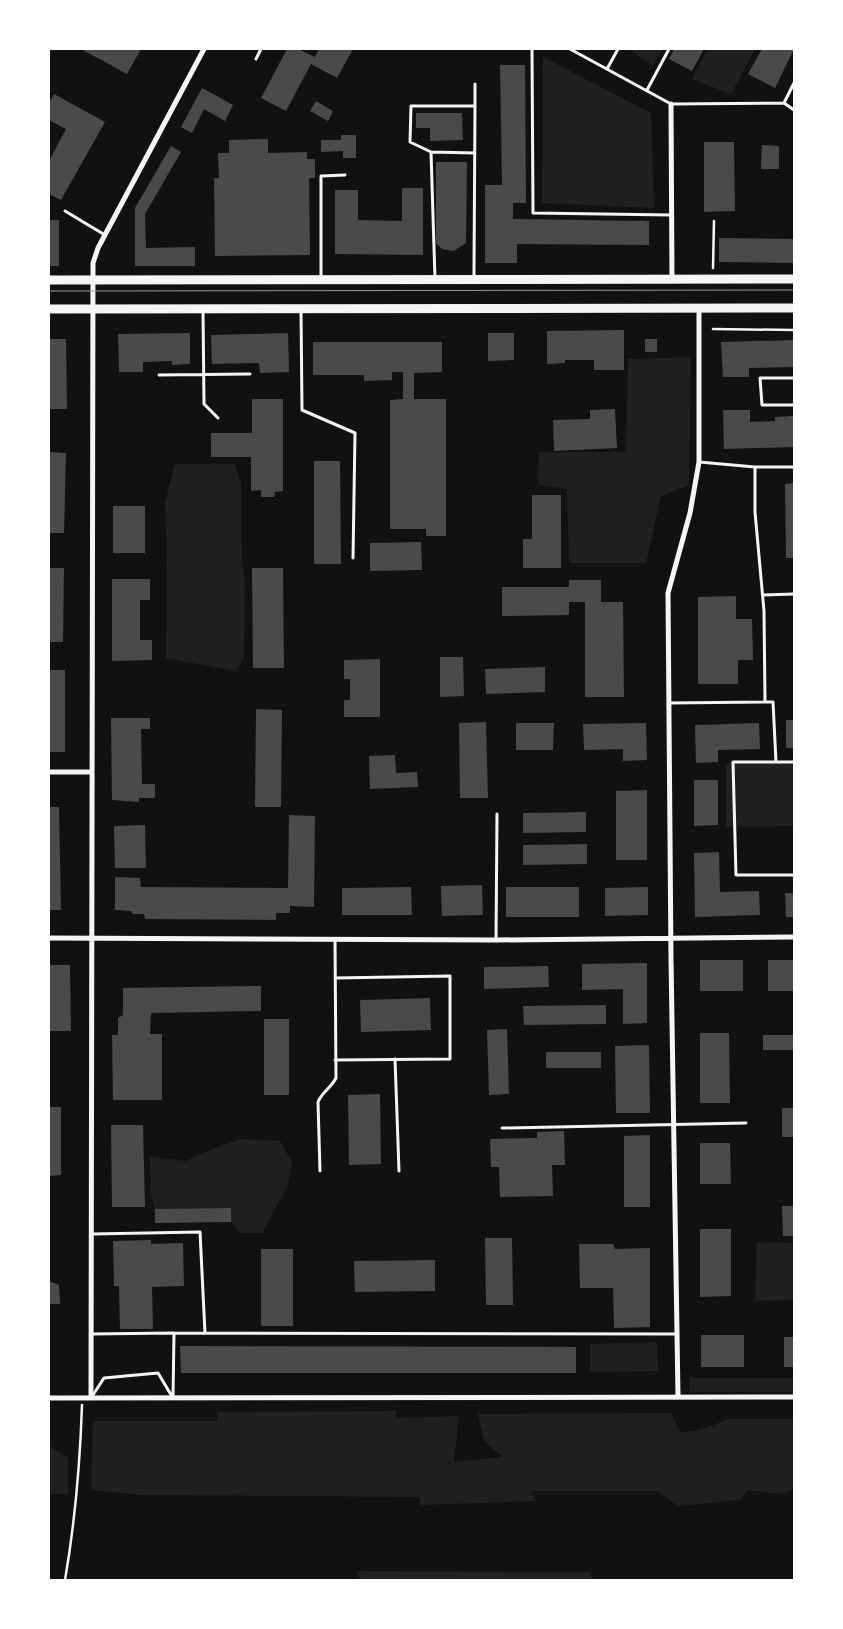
<svg xmlns="http://www.w3.org/2000/svg" width="843" height="1629" font-family="'Open Sans',sans-serif">
	<rect width="100%" height="100%" fill="#111"/>
	<path fill="#202020" d="M628 49H663L653 66Z
		M708 49H755L731 94 692 79Z
		M543 57 651 113 654 208 542 203Z
		M691 357 689 485 661 496 646 563H569L567 489 538 485 539 452H626L628 359Z
		M175 464H235L241 484 242 562 245 582 244 659 235 671 166 658 167 560 165 503Z
		M794 761V826L726 827V763Z
		M242 1139 280 1141 292 1162 288 1185 262 1233H240L231 1222V1208L155 1209 151 1195 150 1157 186 1161 214 1148Z
		M757 1242 794 1243V1300L755 1301Z
		M657 1342 658 1371 590 1372V1344Z
		M690 1378H794V1392H689Z
		M396 1411V1418L459 1416 454 1462 503 1457 484 1441 478 1414 671 1413 680 1432 700 1430 729 1419H794V1489L781 1494 748 1490 740 1500 678 1506 657 1491H531L537 1501 420 1505V1497L142 1495 91 1490 93 1421H217L218 1412Z
		M49 1437 51 1447 68 1458V1494H49Z
		M357 1571 589 1572 593 1580H360Z"/>
	<path fill="#4a4a4a" d="M81 49H141L127 74Z
		M287 49H298L315 57 319 49H353L337 78 311 64 286 111 261 98Z
		M674 49H704L692 71 669 59Z
		M762 49H794L775 88 748 74Z
		M500 65H525L526 203H513V219L649 221V245L517 244V263H485V185H502Z
		M202 88 233 105 225 121 204 109 192 133 181 127Z
		M54 94 105 122 61 200 49 194V161L66 129 49 120V103Z
		M316 101 333 111 328 121 310 111Z
		M416 113H462L463 140 430 141V128H416Z
		M341 135H356V158H343V151L321 152V140H341Z
		M268 139V153L307 152V159H315V178H309L310 255 215 256 214 178H219L218 153H229V140Z
		M704 142H734L735 211 704 212Z
		M762 145 779 146V169H761Z
		M171 146 181 152 145 214 146 248 195 247V266H135V208Z
		M436 162H467L466 243 454 251 442 249 436 243Z
		M402 188H423V255L335 254V190H358V220L402 221Z
		M49 220H59V266H49Z
		M719 238 794 239V263L719 262Z
		M624 330V370H594V360H565V363L547 364V331Z
		M190 333V364L172 365V361L143 362V372H119L118 334Z
		M288 333 289 372 260 373 259 363 212 364 211 335Z
		M488 333H514V360L488 361Z
		M49 339H66L67 409H49Z
		M645 339H657V352H645Z
		M794 340V367L749 368V377H723L721 342Z
		M313 342H442V372L414 373V399H446V536H426V529H390V400L403 399V372H392V380L364 381V375H313Z
		M252 399H283V491L275 492 274 497H261V490L251 491V457H211V433H252Z
		M615 409 617 448 554 451 553 420 590 419V410Z
		M723 410H750V422L775 421V417L794 416V447L724 449Z
		M49 452 66 453 64 533H49Z
		M314 461H340L341 564H314Z
		M794 483V558H786L785 484Z
		M532 495H561V568H523V539H532Z
		M113 506H145V553H113Z
		M421 542 422 570 370 571V543Z
		M49 568H64L63 642H49Z
		M252 568H283L284 668H253Z
		M112 579H150V600H140V640H152V660L112 661Z
		M569 580H601V602H623L624 697H585V602H569V615L502 616V587H569Z
		M736 596V619H752L753 660H738V684H698V597Z
		M440 657H463L464 696 440 697Z
		M380 659V717H344V700H350V679H344V660Z
		M545 667V692L486 694 485 669Z
		M49 670H65V752H49Z
		M256 709 282 710 281 807H255Z
		M111 718H150V729H141L142 784H155V798H139V802L112 800Z
		M786 720H794V748H786Z
		M486 722 488 798H460L459 723Z
		M516 723H554L553 750H516Z
		M646 723 647 760 623 761V749L584 750 583 724Z
		M759 723 760 749 718 750V762L696 763 695 725Z
		M395 755 396 773 417 772 418 787 370 789 369 756Z
		M694 780H718V825L694 826Z
		M647 790V860H616V791Z
		M49 807H59L61 910H49Z
		M586 812V832L523 833V813Z
		M289 815 315 816 314 907 290 906V913H276V920L145 919 144 914H133L131 911 115 910V877L140 878 141 887 288 888Z
		M145 825 146 868H115L114 826Z
		M587 844V864L523 865V845Z
		M719 852 720 892 759 891 760 915 695 917 694 853Z
		M482 885 483 915 442 916 441 886Z
		M411 887 412 915H342V888Z
		M506 887H579V917H506Z
		M648 887V915L605 916V888Z
		M785 893H794V917H786Z
		M700 960H743V991H700Z
		M768 960H794V991H768Z
		M647 963V1023L623 1024V989L582 990V964Z
		M49 965H70L71 1031H49Z
		M548 966 549 987 484 989V967Z
		M261 986V1011L151 1013 150 1034H162V1100H113L112 1035H118V1018L123 1015V988Z
		M430 998 431 1030 361 1032 360 1000Z
		M606 1005V1024L524 1025 523 1006Z
		M264 1019H289V1095H264Z
		M507 1029 509 1094 489 1095 487 1030Z
		M700 1033H729L730 1103H700Z
		M763 1035H794V1050H763Z
		M649 1045 650 1113H616L615 1046Z
		M546 1052H601V1068H546Z
		M380 1094 381 1164 349 1165 348 1095Z
		M49 1107H61V1175L49 1176Z
		M782 1108H794V1137H782Z
		M111 1125H143L145 1207H112Z
		M564 1131 565 1165H552L553 1196 500 1197 499 1167H491L490 1139 537 1138V1132Z
		M650 1135V1207H624V1136Z
		M700 1143H730L731 1184H700Z
		M782 1206H794V1236H783Z
		M231 1208V1222L155 1223V1209Z
		M700 1229H731V1296L700 1297Z
		M485 1238H512L513 1305H486Z
		M151 1240V1244L183 1243 184 1286 152 1287 153 1329H120L119 1286H114L113 1241Z
		M579 1244H613L615 1249 650 1248V1327L614 1328 613 1288H580Z
		M261 1249H293V1326H261Z
		M435 1260V1291L355 1292 354 1261Z
		M49 1281 59 1285 60 1304H49Z
		M701 1335H744V1367H701Z
		M784 1337H794V1367H784Z
		M180 1346 576 1347V1373H181Z"/>
	<g fill="none" stroke-linecap="round" stroke-linejoin="round">
		<path stroke="#f5f5f5" stroke-width="2.5" d="M713 268 714 221
			M713 329 794 330
			M65 1580C75 1522 80 1465 82 1405"/>
		<path stroke="#f5f5f5" stroke-width="3" d="M532 49 533 213 671 215
			M570 49 671 104 784 103 794 110
			M256 59 261 49
			M607 69 618 49
			M475 84V106
			M647 90 669 49
			M784 103 794 83
			M431 152 435 279
			M65 211 105 235
			M321 279V176L345 175
			M474 279V269L475 106H411L410 142 431 152 475 153
			M301 309 302 410 355 433 353 558
			M203 310 204 404 218 418
			M159 375 250 374
			M794 378H760L762 405H794
			M699 462 755 467V512L764 611 765 702
			M755 467H794
			M763 595 794 594
			M669 703 773 702 776 762
			M794 762H733L736 875H794
			M496 940 497 814
			M335 978 450 976V1059L335 1060
			M395 1059 399 1171
			M502 1128 746 1123
			M320 1171 318 1102C322 1092 331 1088 336 1078L335 940
			M92 1234 200 1232 205 1333
			M174 1333 677 1334
			M91 1334 174 1333 173 1398 158 1373 104 1378 91 1398"/>
		<path stroke="#f5f5f5" stroke-width="5" d="M671 104 672 279
			M49 772H92
			M49 938 496 940 794 937
			M678 1396 671 959 668 593 690 513 699 462V308
			M49 1398 794 1397
			M91 1398 93 263 98 248 204 49"/>
		<path stroke="#f5f5f5" stroke-width="9" d="M49 280 794 279
			M49 309 794 308"/>
		<path stroke="#9a9a9a" stroke-width="1" d="M49 291 794 290"/>
	</g>
	<rect width="843" height="1629" fill="none" stroke="#ffffff" stroke-width="100"/>
</svg>
